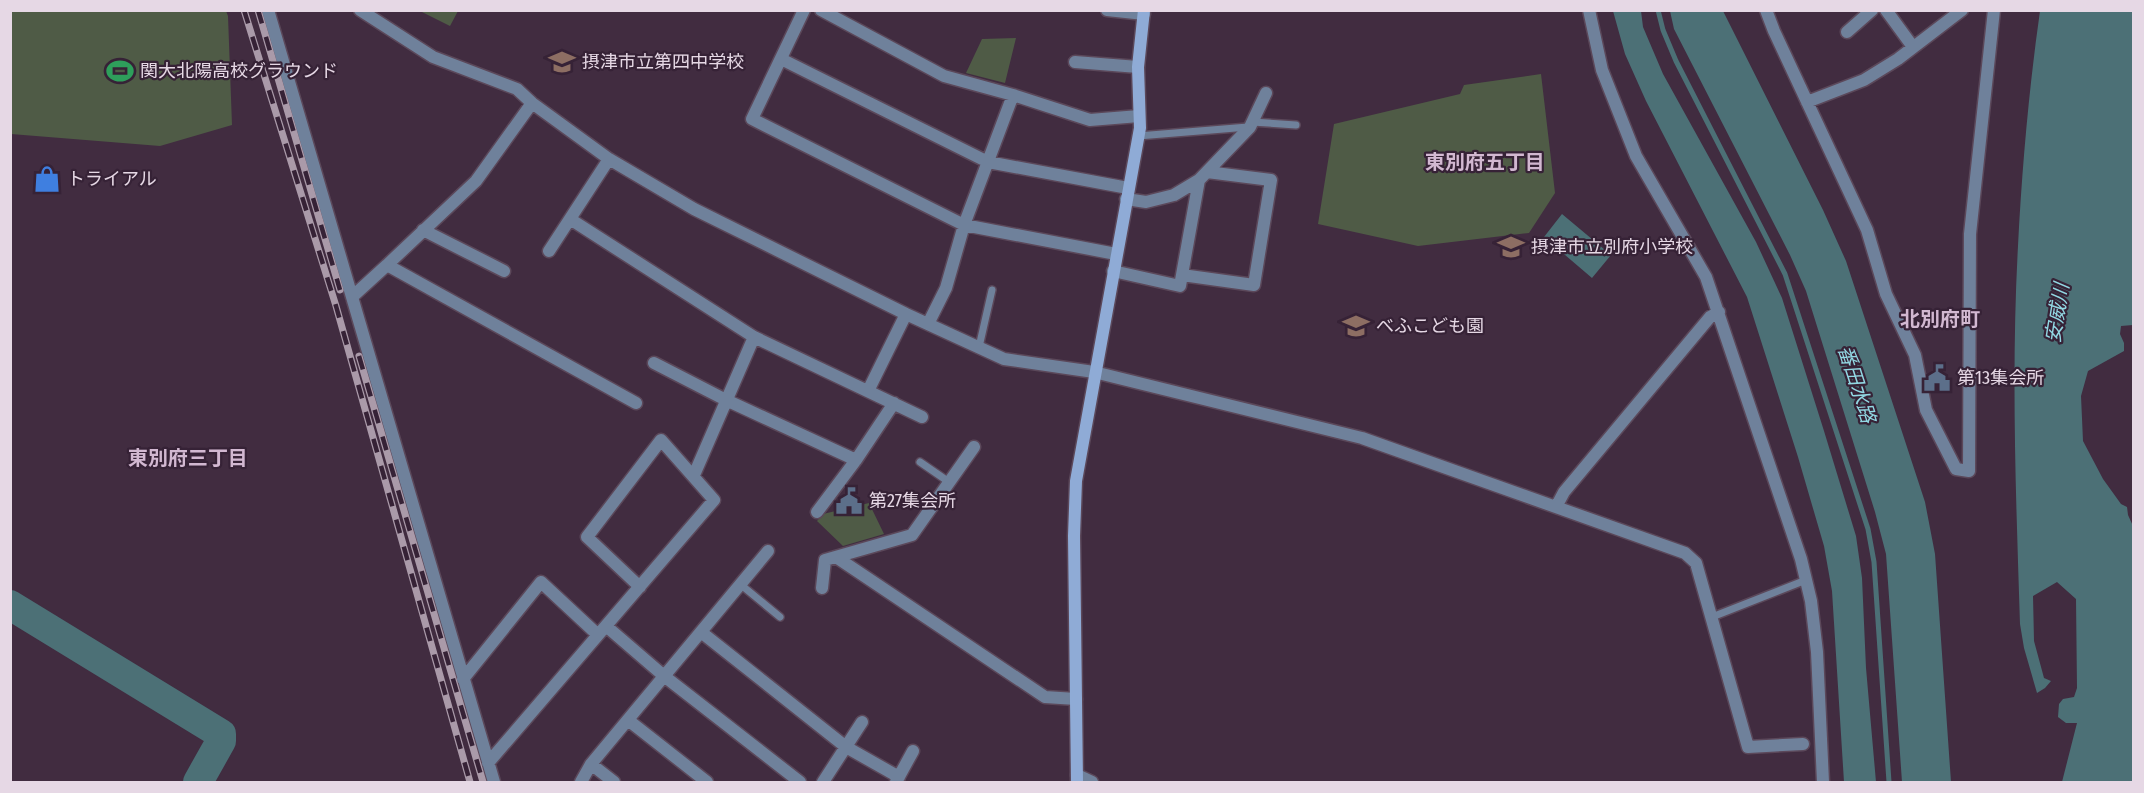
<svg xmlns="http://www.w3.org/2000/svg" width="2144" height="793" font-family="'Fira Sans Condensed','Noto Sans JP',sans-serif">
	<rect width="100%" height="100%" fill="#412c40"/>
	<path fill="#4f5b46" d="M10 11H226L228 16 232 125 160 146 11 134Z
		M420 11H458L450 26Z
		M1016 38 1005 83 966 73 982 39Z
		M1541 74 1555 193 1529 233 1418 246 1318 224 1334 124 1460 94 1464 85Z
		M869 503 884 534 843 546 817 521 823 514Z"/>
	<path fill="#4c7076" d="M1613 11H1641L1643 27 1663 74 1756 242 1782 298 1824 431 1856 536 1862 578 1866 668 1876 782H1844L1832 591 1824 546 1798 457 1747 297 1646 101 1625 54Z
		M1670 11H1723L1823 210 1846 261 1925 502 1935 554 1951 782H1902L1886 554 1875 512 1806 291 1790 255 1674 29Z
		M2040 11H2133V325L2121 326 2120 334 2124 343V351L2088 371 2081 396 2083 441 2103 479 2121 504 2127 507 2128 515 2133 526V782H2062L2077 723H2066L2058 717 2059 704 2063 699 2074 697 2077 688 2076 599 2057 582 2033 596 2034 641 2044 678 2051 681 2045 688 2037 693 2024 648 2020 624C2016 499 2011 372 2018 246 2022 168 2029 88 2040 11Z
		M1562 214 1611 255 1592 278 1544 237Z"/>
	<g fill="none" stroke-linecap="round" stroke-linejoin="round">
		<path stroke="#4c7076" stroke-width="5" d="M1658 10 1663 30 1676 61 1785 274 1868 529 1874 562 1889 782"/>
		<path stroke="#4c7076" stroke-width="30" d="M10 605 221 734V741L198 782"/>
		<defs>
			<path id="lane" d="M1252 122 1296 125
				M1138 136 1248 127
				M979 347 992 290
				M920 462 949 482
				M740 584 780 617
				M1712 617 1806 580"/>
			<path id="street" d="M268 10 494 782
				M360 10 433 57 517 89 532 103 609 159 694 209 906 314 1004 359 1094 372 1362 438 1685 553 1696 563 1748 747 1803 744
				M804 10 752 119 964 225 1116 254
				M821 10 944 76 1013 95 1090 120 1139 116
				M1107 10 1144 14
				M1589 10 1602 70 1636 156 1706 277 1801 559 1811 601 1817 652 1823 782
				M1766 10 1774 31 1867 230 1886 294 1915 355 1926 410 1956 469 1969 471 1970 234 1994 10
				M1886 10 1913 47
				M1847 32 1872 10
				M781 59 988 162 1128 188
				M1075 62 1138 67
				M1807 102 1864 80 1898 59 1962 10
				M1126 199 1146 202 1174 195 1199 180 1250 127 1266 93
				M570 219 754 337 922 417
				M423 230 504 271
				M549 251 609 159
				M387 265 476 181 532 103
				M1113 271 1180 286 1199 180
				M1182 275 1254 285 1271 180 1207 172
				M352 297 387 265 636 403
				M928 324 946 288 964 225 1013 95
				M654 363 726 400 856 460
				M868 391 906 314
				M694 475 754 337
				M1556 507 1564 492 1710 317 1719 312
				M817 512 856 460 894 403
				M836 557 1045 697 1076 699
				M822 588 825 560 912 535 974 447
				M606 626 664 676 800 782
				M701 632 846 747 899 777
				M463 679 541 582 598 635
				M628 720 707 782
				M488 763 714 500 661 440 587 537 640 587
				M591 764 614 782
				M1077 775 1092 782
				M581 782 591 764 768 551
				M823 782 862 722
				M896 782 913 751"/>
			<path id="secondary" d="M1077 782 1074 536 1076 481 1140 128 1138 67 1144 10"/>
		</defs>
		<use href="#lane" stroke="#5b485a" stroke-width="10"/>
		<use href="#street" stroke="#5b485a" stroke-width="15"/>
		<use href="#secondary" stroke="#5b485a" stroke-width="15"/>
		<use href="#lane" stroke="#6f819b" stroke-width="7"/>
		<use href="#street" stroke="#6f819b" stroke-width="12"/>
		<use href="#secondary" stroke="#8fabd6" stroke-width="12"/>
		<defs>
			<path id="rail" d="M244 10 336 306 470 782
				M258 10 340 290
				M359 356 483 782"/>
		</defs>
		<use href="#rail" stroke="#aa9aa9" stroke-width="7"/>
		<use href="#rail" stroke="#362236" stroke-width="4.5" stroke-dasharray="14" stroke-linecap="butt"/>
	</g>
	<defs>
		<symbol id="school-bare" viewBox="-9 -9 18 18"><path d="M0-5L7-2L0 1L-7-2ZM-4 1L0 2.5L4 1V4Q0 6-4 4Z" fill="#8d6e63" stroke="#362236" stroke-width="2.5" paint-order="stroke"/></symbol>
		<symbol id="stadium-bare" viewBox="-9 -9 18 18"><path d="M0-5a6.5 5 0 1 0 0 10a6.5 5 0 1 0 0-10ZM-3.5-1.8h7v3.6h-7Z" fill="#2e9e5b" stroke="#362236" stroke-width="2.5" paint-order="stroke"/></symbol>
		<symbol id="shop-bare" viewBox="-9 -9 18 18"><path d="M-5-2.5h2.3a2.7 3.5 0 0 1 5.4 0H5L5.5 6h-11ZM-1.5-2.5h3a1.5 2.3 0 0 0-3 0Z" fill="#3f7fe0" stroke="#362236" stroke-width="2.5" paint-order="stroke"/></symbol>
		<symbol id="civic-bare" viewBox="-9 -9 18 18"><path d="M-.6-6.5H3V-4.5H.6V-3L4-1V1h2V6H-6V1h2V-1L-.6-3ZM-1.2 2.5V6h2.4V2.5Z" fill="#5c6f8a" stroke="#362236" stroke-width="2.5" paint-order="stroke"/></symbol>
	</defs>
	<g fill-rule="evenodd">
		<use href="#school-bare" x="543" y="43" width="38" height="38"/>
		<use href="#stadium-bare" x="101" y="52" width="38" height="38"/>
		<use href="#shop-bare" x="28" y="160" width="38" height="38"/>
		<use href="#school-bare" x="1492" y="228" width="38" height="38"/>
		<use href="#school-bare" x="1337" y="307" width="38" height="38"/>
		<use href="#civic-bare" x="1918" y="359" width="38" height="38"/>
		<use href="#civic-bare" x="830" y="482" width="38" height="38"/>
	</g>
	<g text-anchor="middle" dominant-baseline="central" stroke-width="4.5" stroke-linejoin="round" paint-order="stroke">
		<g font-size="18" fill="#e6d8e5" stroke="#362236" text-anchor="start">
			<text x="582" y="62">摂津市立第四中学校</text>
			<text x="140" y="71">関大北陽高校グラウンド</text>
			<text x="67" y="179">トライアル</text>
			<text x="1531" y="247">摂津市立別府小学校</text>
			<text x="1376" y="326">べふこども園</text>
			<text x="1957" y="378">第13集会所</text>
			<text x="869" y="501">第27集会所</text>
		</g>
		<g font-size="20" font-weight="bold" fill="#d2b8d1" stroke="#362236">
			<text x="1485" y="162">東別府五丁目</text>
			<text x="1940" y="319">北別府町</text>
			<text x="188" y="458">東別府三丁目</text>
		</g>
		<g font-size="20" font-style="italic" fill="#92d8e3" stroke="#362236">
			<text transform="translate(2057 313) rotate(-81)">安威川</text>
			<text transform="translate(1857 384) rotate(72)">番田水路</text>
		</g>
	</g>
	<rect width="2144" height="793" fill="none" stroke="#e6d8e5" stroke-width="24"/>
</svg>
